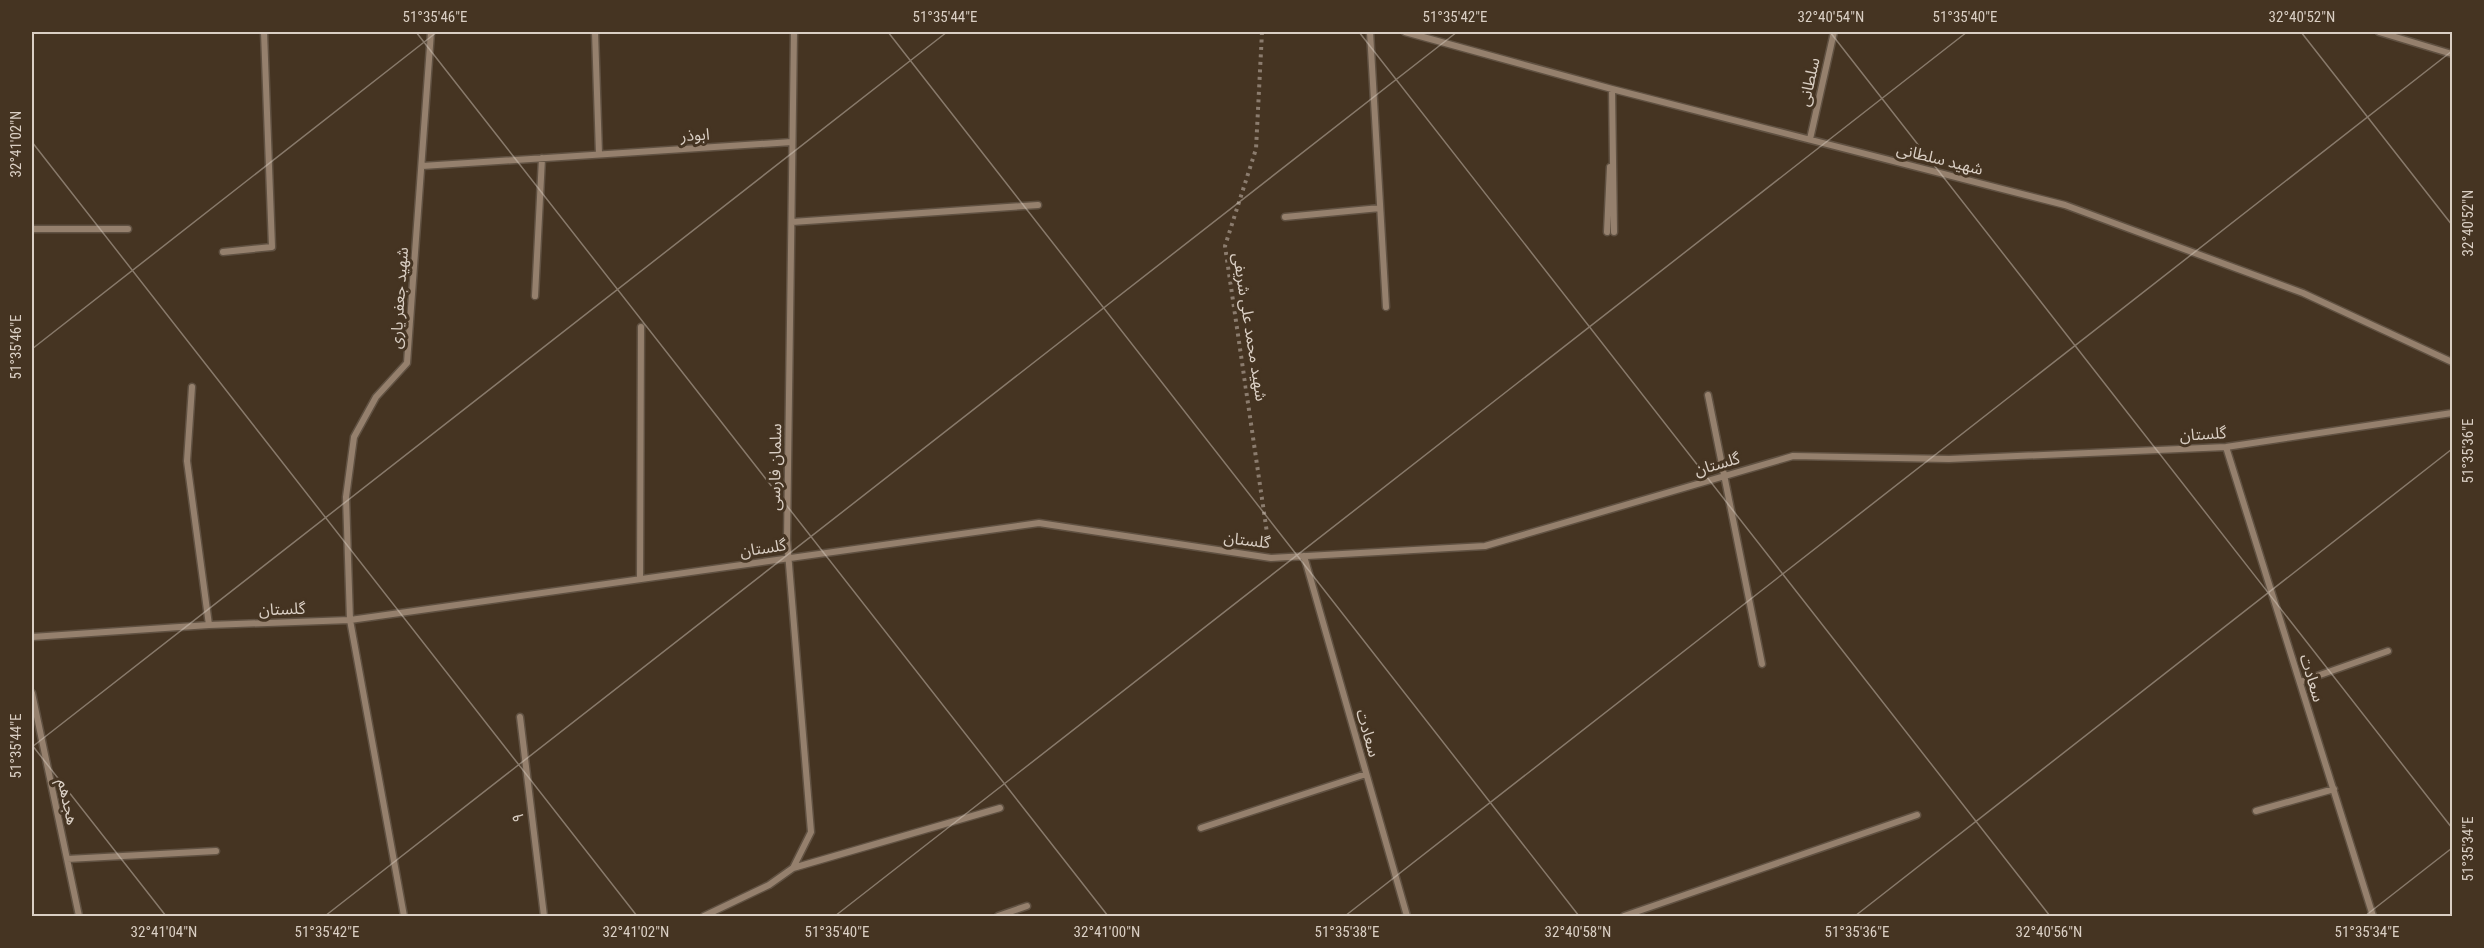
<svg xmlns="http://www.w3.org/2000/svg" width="2484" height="948" font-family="'Roboto Condensed','Noto Sans Arabic',sans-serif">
	<rect width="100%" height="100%" fill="#453422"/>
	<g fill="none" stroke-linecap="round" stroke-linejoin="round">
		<defs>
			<path id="minor" d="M595 32 599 154
				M1370 32 1386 307
				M1405 32 1612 89 2065 205 2303 293 2452 362
				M2379 32 2452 54
				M1612 89 1614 232
				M1810 139 1834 32
				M422 166 792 142
				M1285 217 1380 208
				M792 222 1038 205
				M32 229H128
				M1607 232 1610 167
				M223 252 272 247 264 32
				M535 296 542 158
				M192 387 187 461 209 625
				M1708 395 1762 664
				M2226 447 2373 916
				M1304 556 1407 916
				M640 579 641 327
				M32 637 209 625 350 620 1039 523 1271 558 1485 546 1793 456 1949 459 2226 447 2452 413
				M2300 682 2388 651
				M32 693 79 916
				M520 717 544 916
				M2256 811 2334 789
				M1201 828 1366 774
				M67 859 216 851
				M793 868 1000 808
				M404 916 350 620 346 497 354 437 376 397 407 363 431 32
				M704 916 769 885 793 868 811 832 787 540 794 32
				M998 916 1027 906
				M1624 916 1917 815"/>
		</defs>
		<use href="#minor" stroke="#605142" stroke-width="9"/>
		<path stroke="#8b7c6e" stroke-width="4" stroke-dasharray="3 4.5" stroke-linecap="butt" d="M1262 32 1256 149 1225 246 1267 533"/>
		<use href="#minor" stroke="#95806d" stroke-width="6"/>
	</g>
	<path fill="none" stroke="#dacfc4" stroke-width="1.5" stroke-opacity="0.45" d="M416 32 1108 916M888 32 1579 916M1359 32 2050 916M1830 32 2452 828M2301 32 2452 225M32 142 637 916M32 349 437 32M32 745 166 916M32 747 947 32M325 916 1457 32M835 916 1967 32M1345 916 2452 51M1855 916 2452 449M2365 916 2452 848"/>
	<g text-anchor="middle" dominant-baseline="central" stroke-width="6" stroke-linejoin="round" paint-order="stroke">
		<g font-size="16" fill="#dacfc4" stroke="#453422">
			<text transform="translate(1809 82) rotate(-77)">سلطانی</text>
			<text transform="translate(695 135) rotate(-4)">ابوذر</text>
			<text transform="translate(1940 159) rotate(14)">شهید سلطانی</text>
			<text transform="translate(399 298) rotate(-86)">شهید جعفر یاری</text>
			<text transform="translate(1250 327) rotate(81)">شهید محمد علی شریفی</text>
			<text transform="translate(2203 434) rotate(-3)">گلستان</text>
			<text transform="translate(1717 464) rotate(-16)">گلستان</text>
			<text transform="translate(775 467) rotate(-89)">سلمان فارسی</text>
			<text transform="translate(1247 540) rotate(7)">گلستان</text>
			<text transform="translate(763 548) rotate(-8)">گلستان</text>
			<text transform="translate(282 609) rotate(-2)">گلستان</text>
			<text transform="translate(2312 678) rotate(73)">سعادت</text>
			<text transform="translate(1368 733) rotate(74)">سعادت</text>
			<text transform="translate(68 802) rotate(78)">هجدهم</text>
			<text transform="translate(518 818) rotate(-97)">۹</text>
		</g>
	</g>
	<rect width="2484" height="948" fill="none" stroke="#453422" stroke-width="66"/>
	<rect x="33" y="33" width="2418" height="882" fill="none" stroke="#dacfc4" stroke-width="2"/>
	<g font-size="15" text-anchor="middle" fill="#dacfc4">
		<text x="435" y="22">51°35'46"E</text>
		<text x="945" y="22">51°35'44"E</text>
		<text x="1455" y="22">51°35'42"E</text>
		<text x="1831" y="22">32°40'54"N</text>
		<text x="1965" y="22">51°35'40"E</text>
		<text x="2302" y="22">32°40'52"N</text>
		<text transform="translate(16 144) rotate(-90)" y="5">32°41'02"N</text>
		<text transform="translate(2468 223) rotate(-90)" y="5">32°40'52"N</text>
		<text transform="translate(16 347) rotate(-90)" y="5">51°35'46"E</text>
		<text transform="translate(2468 451) rotate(-90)" y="5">51°35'36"E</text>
		<text transform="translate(16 746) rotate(-90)" y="5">51°35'44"E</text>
		<text transform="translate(2468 849) rotate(-90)" y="5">51°35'34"E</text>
		<text x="164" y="937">32°41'04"N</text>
		<text x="327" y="937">51°35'42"E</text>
		<text x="636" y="937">32°41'02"N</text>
		<text x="837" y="937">51°35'40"E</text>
		<text x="1107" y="937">32°41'00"N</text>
		<text x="1347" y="937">51°35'38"E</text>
		<text x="1578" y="937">32°40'58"N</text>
		<text x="1857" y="937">51°35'36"E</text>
		<text x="2049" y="937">32°40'56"N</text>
		<text x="2367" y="937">51°35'34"E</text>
	</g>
</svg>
